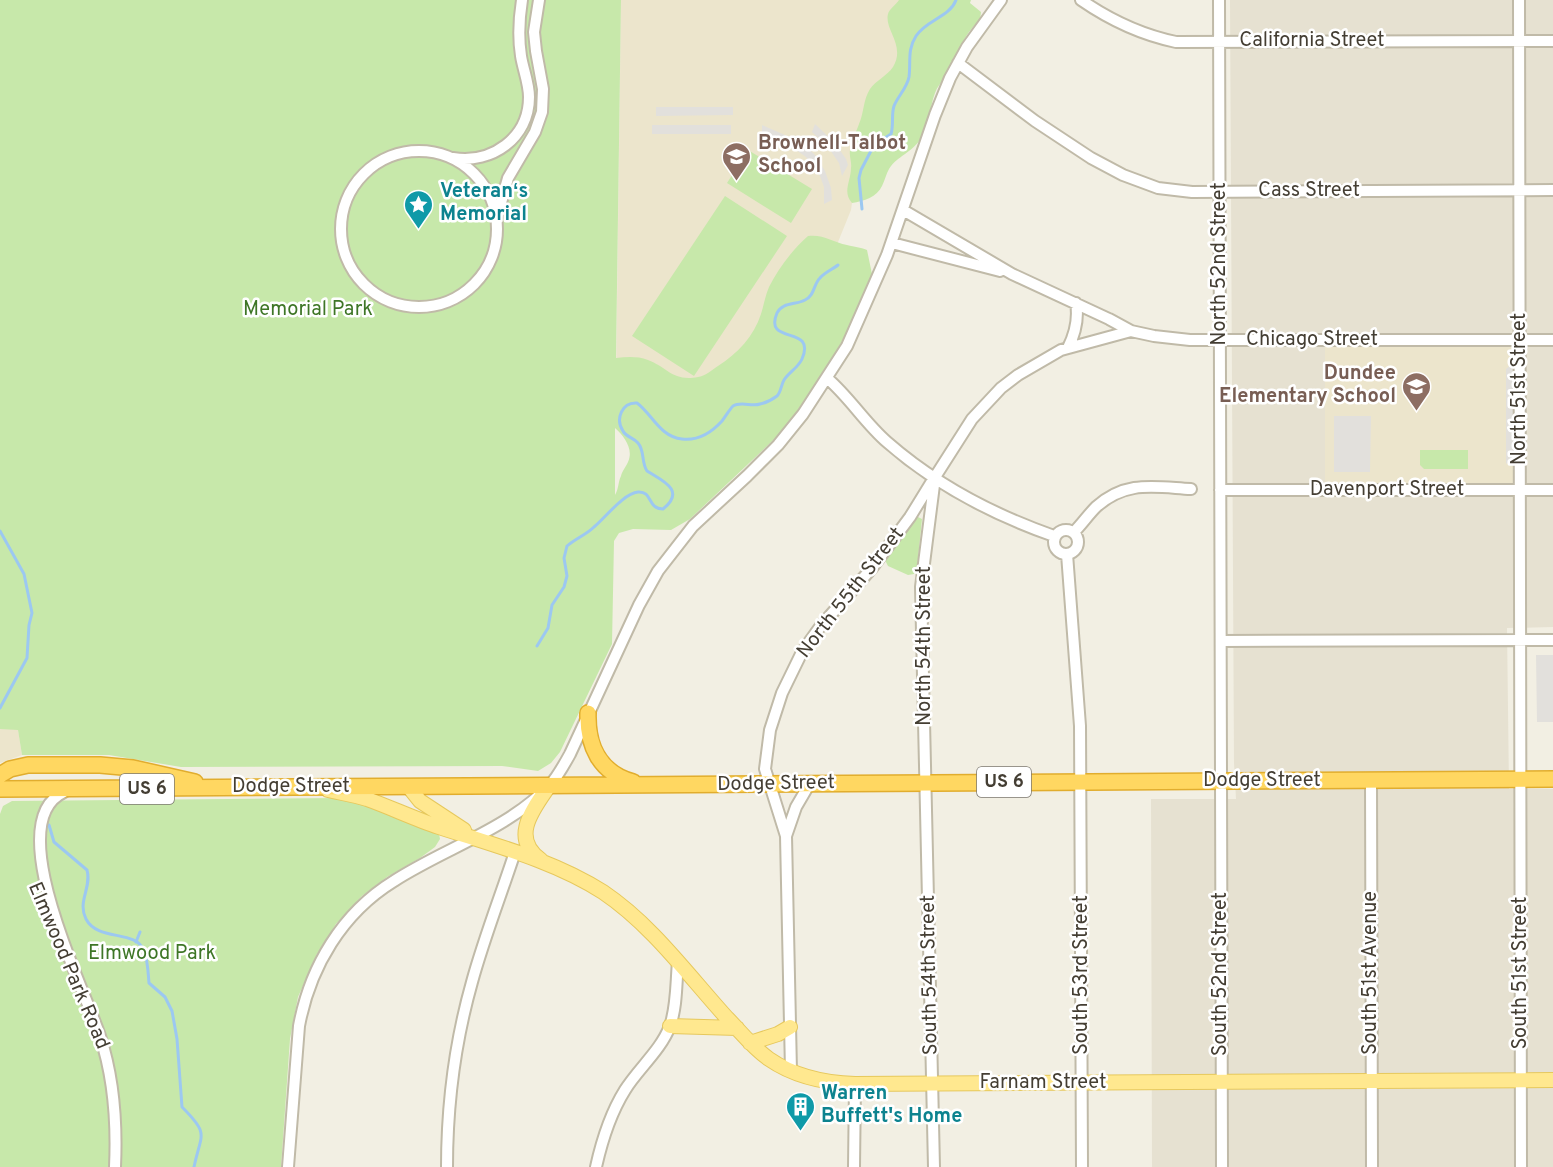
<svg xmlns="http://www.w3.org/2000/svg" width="1553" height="1167" font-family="Overpass,sans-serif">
	<rect width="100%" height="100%" fill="#f2efe3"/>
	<path fill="#e6e1d1" d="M1230 0H1553V627L1507 628 1509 789H1553V1167H1152L1151 799H1236L1234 763Z"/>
	<path fill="#ece5cc" d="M621 0H921L901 63 859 152 851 210 836 247 739 363 698 381 616 379Z
		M1514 345 1515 485H1325V346Z
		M0 613 22 755 0 763Z"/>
	<path fill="#c7e8aa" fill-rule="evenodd" d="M0 0H621L616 358C627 357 637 356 648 360 667 367 673 382 698 377 705 376 712 370 718 366 738 353 754 336 761 314 764 305 765 296 769 287 778 269 793 249 808 236 823 234 833 242 847 245 855 247 860 247 867 250L872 274 871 284 862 306 825 371 784 430 690 519 671 530 633 529 619 533 614 541 612 644 560 752 551 763 538 771 502 766 181 767 109 755H22L18 730 0 729ZM615 428C624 436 634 449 628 462 626 467 622 471 621 476 618 482 619 488 615 495Z
		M899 0H971L970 3 981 12 980 20C963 34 956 59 944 78 941 83 937 87 935 93 929 109 931 122 922 137 912 153 897 156 889 169 886 174 885 180 882 186 877 197 864 201 852 203 842 192 851 181 851 168 852 162 849 157 850 150 851 140 856 133 859 124 864 113 863 100 870 89 875 81 887 76 893 67 906 45 884 30 888 14 889 9 896 5 899 0Z
		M748 150 812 189 791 223 727 183Z
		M725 196 787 236 694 376 632 336Z
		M1420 450H1468V469H1424L1420 465Z
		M916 516 922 519 917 569 914 574 908 575 888 566 885 560Z
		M338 798 353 800 439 834 440 839 435 847 420 858 387 877 362 896 336 924 317 954 298 997 290 1039 281 1167H0V814L3 806 12 801Z"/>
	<path fill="#e2e0dc" d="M656 107H733V115L656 116Z
		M815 124 835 143 846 159 848 165 842 176 839 163 828 147 812 132Z
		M652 125H731V134H652Z
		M762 125 794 139 809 149 815 155 825 171 831 188 832 200 824 204V187L820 176 806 157 789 145 762 135Z
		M1514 362 1515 456 1506 464V369Z
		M1334 416H1371L1370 472H1334Z
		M1536 655H1553V722H1537Z"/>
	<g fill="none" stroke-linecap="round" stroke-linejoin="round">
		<path stroke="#9cc8f1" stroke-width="3" d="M862 209 859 178 861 170 874 145 891 134C894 124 891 115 894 106 898 96 907 88 909 77 911 62 907 50 916 36 926 20 950 17 956 0
			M0 531 24 574 32 613 29 625 27 658 0 708
			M537 646 548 628 552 605 564 587 567 576 564 558 567 546C576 538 586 535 594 527 605 518 624 493 638 492 653 491 647 509 663 509 687 490 661 480 647 471 641 462 645 451 638 443 634 438 626 437 623 431 615 419 622 402 637 403 652 414 660 437 682 439 698 441 712 432 722 421 726 416 729 410 733 406 741 401 752 407 760 404 765 403 773 399 777 396 781 392 781 385 784 380 789 372 798 368 802 359 817 324 763 346 777 313 782 302 796 305 805 300 815 295 813 285 820 278 824 273 833 269 838 265
			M49 825 54 842 87 870C92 888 77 901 86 919 98 942 136 929 144 951 148 961 148 972 149 983L165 997 172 1011 177 1039 182 1107C210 1135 201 1133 194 1167
			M136 942 140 932"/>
		<defs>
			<path id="minor" d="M1081 0C1110 20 1142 35 1176 42L1553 41
				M1219 0 1222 1167
				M1519 0 1521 1167
				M958 63 1035 121 1091 158 1123 175 1158 188 1192 192 1553 190
				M341 229a78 78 0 1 1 156 0a78 78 0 1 1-156 0Z
				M453 158C492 164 529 138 529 97 529 83 523 69 521 56 518 37 519 19 522 0
				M903 210 1012 274 1109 319 1131 331 1154 336 1190 340H1553
				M497 217 508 178 535 132 542 112 543 89 536 51 534 32 539 0
				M892 243 1000 271
				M1068 348C1075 334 1079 320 1076 303
				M828 379C850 398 865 423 887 442 935 484 994 515 1054 536
				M1220 490H1553
				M1054 542a12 12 0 1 1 24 0a12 12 0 1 1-24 0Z
				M1074 532C1082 524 1088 515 1096 507 1126 480 1154 487 1191 489
				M1067 554 1080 726 1082 1167
				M1221 641 1553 640
				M1371 780 1372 1167
				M64 792C0 821 82 983 100 1036 114 1078 117 1123 115 1167
				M786 836 765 769 770 730 782 693 802 652 820 627 872 568 910 517 931 483
				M791 1071 786 836 796 807 810 783
				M288 1167 299 1026C310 967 342 913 394 881 445 848 507 830 550 785 558 776 564 765 570 754L639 605 658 571 693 526 747 476 778 445 803 414 847 346 887 255 935 115 950 78 967 47 1001 0
				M447 1167C447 1105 455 1042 472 982 484 938 501 895 515 852
				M596 1167C602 1140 610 1114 625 1090 638 1069 661 1050 670 1026 677 1006 676 983 678 962
				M854 1167 855 1084
				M934 1167 921 587 935 477 972 419 1001 388 1018 375 1061 350 1131 331"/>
			<path id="major" d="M408 786 420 801 464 830
				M328 790C341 793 355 795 367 799 392 808 415 819 439 827 494 845 555 861 603 892 652 925 688 975 727 1018 741 1032 753 1048 769 1059 795 1077 825 1083 855 1084L1553 1080
				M541 860C509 838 534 808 549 786
				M670 1026 737 1028
				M750 1043 778 1034 790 1027"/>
			<path id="highway" d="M588 713C587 746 600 773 633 782
				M0 775 10 769 28 765H100L133 768 195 782
				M0 789 1553 779"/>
		</defs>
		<use href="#minor" stroke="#c0baa8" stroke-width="14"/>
		<use href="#major" stroke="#e6c85d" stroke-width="16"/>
		<use href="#highway" stroke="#e1ad2e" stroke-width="18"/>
		<use href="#minor" stroke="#fff" stroke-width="10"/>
		<use href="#major" stroke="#ffe88f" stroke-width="14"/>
		<use href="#highway" stroke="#ffd761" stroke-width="15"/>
	</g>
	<defs>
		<symbol id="school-pin" viewBox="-11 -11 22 30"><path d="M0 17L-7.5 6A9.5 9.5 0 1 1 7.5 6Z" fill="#8d6e63" stroke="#fff"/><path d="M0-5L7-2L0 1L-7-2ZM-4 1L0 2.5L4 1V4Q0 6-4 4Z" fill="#fff"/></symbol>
		<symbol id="sight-pin" viewBox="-11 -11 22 30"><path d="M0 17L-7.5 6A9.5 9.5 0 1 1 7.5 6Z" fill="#0f9aa8" stroke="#fff"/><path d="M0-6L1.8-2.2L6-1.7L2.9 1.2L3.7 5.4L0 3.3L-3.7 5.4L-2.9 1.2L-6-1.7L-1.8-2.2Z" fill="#fff"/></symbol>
		<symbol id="building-pin" viewBox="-11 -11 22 30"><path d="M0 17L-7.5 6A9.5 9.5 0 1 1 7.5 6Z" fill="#0f9aa8" stroke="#fff"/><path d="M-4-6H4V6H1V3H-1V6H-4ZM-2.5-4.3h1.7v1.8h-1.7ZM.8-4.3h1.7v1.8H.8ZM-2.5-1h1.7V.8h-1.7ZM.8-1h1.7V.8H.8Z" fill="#fff"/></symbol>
	</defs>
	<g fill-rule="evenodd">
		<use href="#school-pin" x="720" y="140" width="33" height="45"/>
		<use href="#sight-pin" x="402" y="188" width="33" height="45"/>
		<use href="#school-pin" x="1400" y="370" width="33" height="45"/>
		<use href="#building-pin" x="784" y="1090" width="33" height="45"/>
	</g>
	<g text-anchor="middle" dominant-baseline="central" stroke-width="5" stroke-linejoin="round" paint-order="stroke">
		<g fill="#fff" stroke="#7c7870" stroke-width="1.5">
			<rect x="977" y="767" width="54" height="30" rx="4.5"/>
			<rect x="120" y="774" width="54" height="30" rx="4.5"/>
		</g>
		<g font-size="18" font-weight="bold" fill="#443e33">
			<text x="1004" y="782">US 6</text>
			<text x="147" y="789">US 6</text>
		</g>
		<g font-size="20" fill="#443e33" stroke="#fff">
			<text x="1312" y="41">California Street</text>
			<text x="1309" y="191">Cass Street</text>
			<text transform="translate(1220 264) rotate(-90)">North 52nd Street</text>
			<text x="1312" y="340">Chicago Street</text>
			<text transform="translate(1520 389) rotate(-90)">North 51st Street</text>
			<text x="1387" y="490">Davenport Street</text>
			<text transform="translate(851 593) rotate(-52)">North 55th Street</text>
			<text transform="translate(925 646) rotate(-90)">North 54th Street</text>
			<text x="1262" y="781">Dodge Street</text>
			<text transform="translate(776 784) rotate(-1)">Dodge Street</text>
			<text x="291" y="787">Dodge Street</text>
			<text transform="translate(68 966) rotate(67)">Elmwood Park Road</text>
			<text transform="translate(1371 973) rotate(-90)">South 51st Avenue</text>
			<text transform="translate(1521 973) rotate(-90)">South 51st Street</text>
			<text transform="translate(1221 974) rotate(-90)">South 52nd Street</text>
			<text transform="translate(930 975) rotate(-91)">South 54th Street</text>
			<text transform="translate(1082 975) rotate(-90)">South 53rd Street</text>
			<text x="1043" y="1083">Farnam Street</text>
		</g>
		<g font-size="20" font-weight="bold" fill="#785e54" stroke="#fff" text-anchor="start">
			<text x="758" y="144">Brownell-Talbot<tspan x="758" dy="23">School</tspan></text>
			<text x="1396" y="374" text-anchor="end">Dundee<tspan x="1396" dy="23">Elementary School</tspan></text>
		</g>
		<g font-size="20" font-weight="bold" fill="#0d838f" stroke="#fff" text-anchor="start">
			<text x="440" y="192">Veteranʻs<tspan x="440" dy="23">Memorial</tspan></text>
			<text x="821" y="1094">Warren<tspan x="821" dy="23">Buffett's Home</tspan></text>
		</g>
		<g font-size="20" fill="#3e7626" stroke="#fff">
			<text x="308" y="310">Memorial Park</text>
			<text x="152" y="954">Elmwood Park</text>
		</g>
	</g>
</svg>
